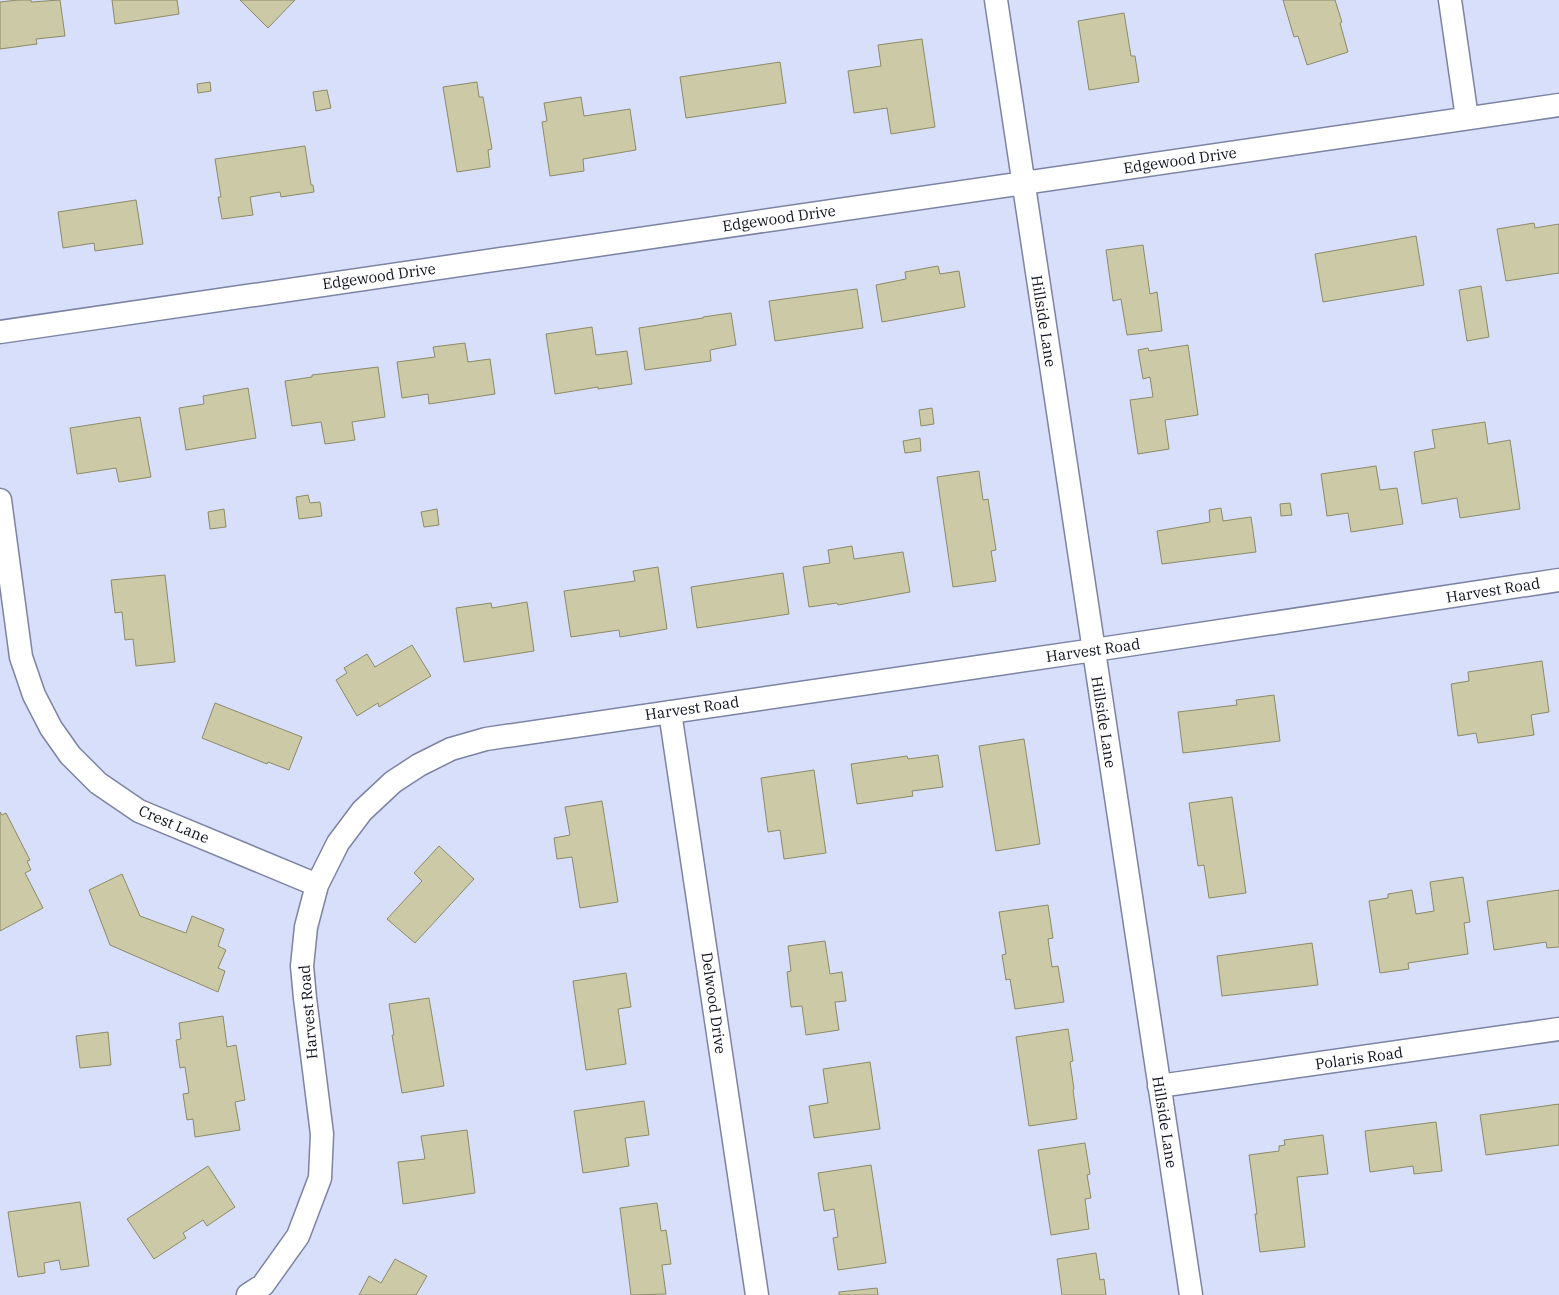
<svg xmlns="http://www.w3.org/2000/svg" width="1559" height="1295" font-family="'IBM Plex Serif',serif">
	<rect width="100%" height="100%" fill="#d8dffb"/>
	<path fill="#cccaa6" stroke="#8c8a67" d="M18 0H31V2L60 0 65 36 36 39 37 44 0 49V2Z
		M112 0H177L179 14 115 24Z
		M240 0H295L268 28Z
		M1283 0H1335L1342 22 1340 23 1348 52 1307 65 1298 36 1294 37Z
		M1124 13 1131 56H1135L1139 82 1089 90 1078 21Z
		M922 39 935 127 891 134 887 108 854 113 848 71 881 66 878 45Z
		M780 62 786 103 686 118 680 77Z
		M210 82 211 91 198 93 197 84Z
		M477 82 479 97H483L492 149 488 150 490 167 457 172 443 87Z
		M327 90 331 108 316 111 313 92Z
		M581 97 584 116 630 109 636 150 583 159 584 171 550 176 542 122 547 121 544 103Z
		M305 146 311 185H313L314 192 281 197 280 192 250 197 253 215 222 219 218 197H221L215 159Z
		M136 200 143 244 95 251 94 243 63 248 58 212Z
		M1534 223 1535 228 1559 224V273L1506 281 1497 229Z
		M1416 236 1424 285 1323 302 1315 254Z
		M1143 245 1150 294 1157 292 1162 331 1127 335 1121 299 1113 301 1106 250Z
		M938 266 940 274 959 271 965 307 882 322 876 285 906 279 905 272Z
		M1481 286 1489 337 1467 341 1459 290Z
		M857 289 863 328 775 341 769 301Z
		M731 313 736 345 710 350 711 361 645 370 639 328 703 318V317Z
		M592 327 596 355 627 351 632 384 598 389V387L555 394 546 334Z
		M465 343 468 362 490 359 495 394 429 404 428 394 402 398 397 362 435 357 433 347Z
		M1188 345 1198 415 1165 420 1169 449 1138 454 1130 400 1153 397 1150 377 1143 379 1138 350 1148 348 1149 351Z
		M378 367 385 417 352 422 355 440 325 444 321 422 292 426 285 381 312 377V375Z
		M248 388 256 438 186 450 179 408 204 404 203 396Z
		M932 408 934 424 921 426 919 410Z
		M140 417 151 477 119 482 116 468 77 474 70 428Z
		M1485 422 1488 444 1510 440 1520 509 1460 518 1457 498 1422 504 1414 452 1435 448 1432 430Z
		M920 438 921 451 905 453 903 441Z
		M1376 466 1380 490 1397 488 1403 524 1351 532 1348 513 1327 516 1321 474Z
		M979 471 983 500 988 499 996 550 991 551 996 581 953 587 937 477Z
		M308 495 310 503 320 502 322 516 299 519 296 497Z
		M1290 503 1292 515 1281 516 1280 504Z
		M1221 508 1223 521 1251 517 1256 552 1162 564 1157 531 1210 522 1209 510Z
		M224 509 226 527 210 529 208 512Z
		M437 509 439 525 424 527 421 512Z
		M852 546 854 559 903 552 910 592 838 605 837 603 809 607 803 567 830 563 828 550Z
		M658 567 667 629 620 637 619 630 571 637 564 591 635 581 633 571Z
		M783 573 789 614 697 628 691 587Z
		M165 575 175 662 136 666 133 639 125 640 122 612 115 613 111 580Z
		M527 602 534 651 464 662 456 608 491 603 492 608Z
		M412 645 431 676 379 707 378 703 357 716 336 680 347 673 344 668 367 654 375 667Z
		M1542 661 1549 712 1531 715 1534 735 1478 743 1476 733 1458 736 1451 684 1469 681 1468 672Z
		M1274 695 1280 741 1183 753 1178 712 1237 705 1236 700Z
		M215 703 302 737 289 770 268 762 267 764 202 738Z
		M1024 739 1040 844 996 851 979 746Z
		M938 755 943 787 912 791 913 796 857 804 851 764 907 756 908 759Z
		M814 770 826 853 784 859 780 830 768 832 761 778Z
		M1232 797 1246 893 1209 898 1204 865 1198 866 1189 803Z
		M602 801 618 902 580 908 572 857 557 859 554 838 570 835 565 807Z
		M0 812 2 815 6 813 30 860 27 861 31 870 25 873 43 908 0 931Z
		M439 846 474 879 415 943 387 919 422 881 414 873Z
		M122 874 140 916 186 933 192 916 224 929 218 946 226 950 218 968 225 971 218 992 110 945 89 890Z
		M1463 877 1470 922 1464 923 1468 954 1408 963 1409 969 1380 973 1369 901 1388 898V894L1412 890 1416 914 1434 911 1430 882Z
		M1559 890V947L1547 948 1546 942 1494 950 1487 901Z
		M1048 905 1053 938 1048 939 1052 967 1058 966 1064 1002 1015 1009 1010 979 1006 980 1002 955 1006 954 999 912Z
		M825 941 830 974 842 972 846 1001 835 1002 839 1030 806 1035 802 1006 791 1007 787 972 791 971 788 946Z
		M1312 943 1318 985 1222 996 1217 956Z
		M626 973 631 1007 618 1009 626 1064 586 1070 573 981Z
		M429 998 444 1086 402 1093 392 1035H394L389 1004Z
		M223 1016 227 1047 236 1045 245 1100 235 1102 240 1130 195 1137 193 1119 187 1120 183 1094 189 1093 185 1067 180 1068 176 1040 181 1039 179 1023Z
		M1068 1029 1073 1061 1070 1062 1074 1089 1073 1090 1077 1119 1029 1126 1016 1037Z
		M108 1032 111 1065 80 1068 76 1036Z
		M870 1062 880 1129 814 1138 809 1106 828 1103 823 1069Z
		M644 1101 649 1135 625 1138 629 1166 583 1173 574 1111Z
		M1559 1104V1145L1486 1155 1480 1115Z
		M1436 1122 1442 1171 1414 1174 1413 1166 1370 1172 1365 1131Z
		M467 1130 475 1193 403 1204 398 1162 425 1159 421 1136Z
		M1323 1135 1328 1174 1297 1177 1305 1247 1260 1252 1255 1214H1257L1249 1155 1279 1151V1146L1285 1145 1284 1140Z
		M1085 1143 1090 1174 1087 1175 1091 1198 1085 1199 1089 1229 1051 1235 1038 1150Z
		M871 1165 886 1263 838 1270 833 1238 838 1237 834 1209 824 1211 818 1173Z
		M208 1166 235 1207 207 1226 203 1220 183 1233 186 1238 154 1259 127 1219Z
		M80 1202 89 1266 61 1270 59 1260 44 1263 45 1273 18 1277 8 1212Z
		M657 1203 661 1231 666 1230 671 1264 662 1265 666 1294 631 1295 620 1208Z
		M1096 1253 1100 1280 1104 1279 1106 1295H1062L1057 1259Z
		M395 1259 427 1276 416 1295H359L369 1276 381 1283Z
		M877 1288 878 1295H839V1292Z"/>
	<g fill="none" stroke-linecap="round" stroke-linejoin="round">
		<defs>
			<path id="street" d="M996 0 1191 1295
				M1450 0 1467 118
				M0 332 1559 105
				M0 500 21 657 34 695 51 728 70 755 98 783 139 811 317 885
				M670 712 757 1295
				M1159 1086 1559 1029
				M248 1295 263 1285 298 1236 320 1178 322 1134 305 998 302 966 306 927 317 885 338 843 362 811 393 782 419 765 451 749 486 739 1094 650 1559 580"/>
		</defs>
		<use href="#street" stroke="#7c83a3" stroke-width="25"/>
		<use href="#street" stroke="#fff" stroke-width="22"/>
	</g>
	<g text-anchor="middle" dominant-baseline="central" stroke-width="4.5" stroke-linejoin="round" paint-order="stroke">
		<g font-size="15" fill="#0e111c" stroke="#fff">
			<text transform="translate(1180 160) rotate(-8)">Edgewood Drive</text>
			<text transform="translate(779 218) rotate(-8)">Edgewood Drive</text>
			<text transform="translate(379 276) rotate(-8)">Edgewood Drive</text>
			<text transform="translate(1044 321) rotate(81)">Hillside Lane</text>
			<text transform="translate(1493 590) rotate(-9)">Harvest Road</text>
			<text transform="translate(1093 650) rotate(-8)">Harvest Road</text>
			<text transform="translate(692 708) rotate(-8)">Harvest Road</text>
			<text transform="translate(1104 722) rotate(81)">Hillside Lane</text>
			<text transform="translate(174 824) rotate(23)">Crest Lane</text>
			<text transform="translate(714 1003) rotate(82)">Delwood Drive</text>
			<text transform="translate(308 1012) rotate(-95)">Harvest Road</text>
			<text transform="translate(1359 1058) rotate(-8)">Polaris Road</text>
			<text transform="translate(1165 1122) rotate(81)">Hillside Lane</text>
		</g>
	</g>
</svg>
